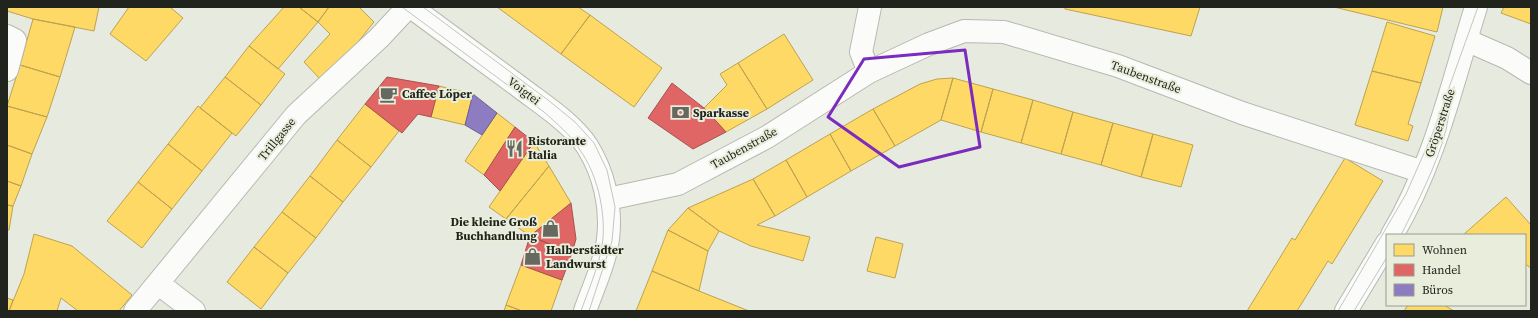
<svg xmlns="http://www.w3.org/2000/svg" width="1538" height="318" font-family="'Source Serif 4',serif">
	<rect width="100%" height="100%" fill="#e7eadf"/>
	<path fill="#ffd966" stroke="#bca350" d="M7 7H99L94 31 33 19 7 11Z
		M129 7H170L183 18 146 61 110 34Z
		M284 7H299L318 22 278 69 249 46Z
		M299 7H329L318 22Z
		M329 7H359L374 22 350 52 320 79 304 62 330 34 318 22Z
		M497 7H578L590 15 561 54Z
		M1065 7H1200L1191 36 1065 9Z
		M1334 7H1443L1437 32Z
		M1504 7H1531V24L1501 13Z
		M590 15 662 68 634 107 561 54Z
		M33 19 75 27 60 77 20 65Z
		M1387 22 1435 36 1421 83 1372 71Z
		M784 34 813 80 767 109 738 63Z
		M249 46 285 74 261 105 225 77Z
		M738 63 767 109 726 132 704 108 727 85 720 74Z
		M20 65 60 77 47 117 7 106Z
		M1372 71 1421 83 1408 124 1413 126 1408 141 1355 125Z
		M225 77 261 105 236 136 200 108Z
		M953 78 993 89 981 132 941 120Z
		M953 78 941 120 895 146 873 109 920 84 937 79Z
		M439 86 473 94 465 125 431 117Z
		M993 89 1033 100 1021 143 981 132Z
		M1033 100 1073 112 1061 154 1021 143Z
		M365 104 399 131 371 167 337 140Z
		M7 106 47 117 32 154 7 145Z
		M198 106 232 133 202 171 168 144Z
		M873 109 895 146 851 171 830 134Z
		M1073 112 1113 123 1101 165 1061 154Z
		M497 113 515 127 484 175 465 161Z
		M1113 123 1153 134 1141 177 1101 165Z
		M830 134 851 171 807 197 786 160Z
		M1153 134 1193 145 1181 187 1141 177Z
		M337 140 371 167 343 202 310 176Z
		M534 142 549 166 506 219 489 207Z
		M168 144 202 171 172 209 138 182Z
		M7 145 32 154 21 186 7 181Z
		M1345 158 1383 181 1332 264 1328 261 1297 311H1247L1292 238 1295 240Z
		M786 160 807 197 775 216 753 179Z
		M549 166 571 203 530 236 506 219Z
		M310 176 343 202 316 238 282 212Z
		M753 179 775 216 757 225 810 237 803 261 751 246 719 231 688 208Z
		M7 181 21 186 13 206 7 205Z
		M138 182 172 209 142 248 107 221Z
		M1506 197 1531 225V268L1525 264V235H1463Z
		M7 205 13 206 9 230H7Z
		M688 208 719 231 708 251 668 230Z
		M282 212 316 238 288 273 254 247Z
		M668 230 708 251 699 291 652 271Z
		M34 234 72 246 132 295 119 311H78L61 298 57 311H9L24 274Z
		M876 237 903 244 895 278 867 271Z
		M254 247 288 273 261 309 227 282Z
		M521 265 562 280 551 311H522L506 305Z
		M652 271 699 291 749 311H636Z
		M7 298 13 300 9 311H7Z
		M506 305 522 311H504Z
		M1408 305H1444L1454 311H1404Z"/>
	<path fill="#e06666" stroke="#a75250" d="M387 77 439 86 431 117 418 114 402 133 365 104Z
		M672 83 704 108 726 132 693 149 648 118Z
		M515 127 534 142 500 191 484 175Z
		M571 203 576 239 572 253 530 236Z
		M530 236 572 253 562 280 521 265Z"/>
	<path fill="#8e7cc3" stroke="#6d6291" d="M473 94 497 113 482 135 465 125Z"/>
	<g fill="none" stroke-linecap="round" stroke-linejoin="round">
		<defs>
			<path id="street" d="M7 36 15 40 7 70
				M1466 40 1507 58 1531 73
				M869 72 861 52 870 7
				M608 199 678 184 767 137 869 72 929 44 964 31 1004 32 1118 66 1242 113 1423 172
				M1392 235C1434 165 1452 84 1476 7
				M159 284 194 311
				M135 311 296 115 379 38 408 7
				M1346 311 1387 243"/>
			<path id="secondary" d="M411 7C448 34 484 61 521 88 542 104 573 124 587 146 604 173 612 207 608 239 605 263 593 288 585 311"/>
		</defs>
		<use href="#street" stroke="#b7b9b1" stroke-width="24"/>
		<use href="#secondary" stroke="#b7b9b1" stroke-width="24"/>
		<use href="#street" stroke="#fbfcfa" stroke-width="22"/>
		<use href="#secondary" stroke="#fbfcfa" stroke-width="22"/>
		<path stroke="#c4c5c2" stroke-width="1" d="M402 7 544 112C557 124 571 135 580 150 597 174 605 209 603 238 601 262 589 288 581 311
			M423 7 548 100 575 122 594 143 607 170 615 207 612 241 589 311
			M1401 235C1418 201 1436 167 1446 130 1449 116 1451 101 1454 87
			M1338 311 1406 194 1432 135 1478 7
			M1354 311 1387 257"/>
	</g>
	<path fill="none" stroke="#7b2cbf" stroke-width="3" stroke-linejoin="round" d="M965 50 980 147 899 167 828 117 864 59Z"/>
	<defs>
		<symbol id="cafe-bare" viewBox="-9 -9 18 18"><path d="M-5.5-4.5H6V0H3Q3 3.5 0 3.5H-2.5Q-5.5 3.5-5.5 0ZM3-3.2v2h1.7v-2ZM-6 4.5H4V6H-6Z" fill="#666960" stroke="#e8eedb" stroke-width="2.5" paint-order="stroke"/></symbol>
		<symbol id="bank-bare" viewBox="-9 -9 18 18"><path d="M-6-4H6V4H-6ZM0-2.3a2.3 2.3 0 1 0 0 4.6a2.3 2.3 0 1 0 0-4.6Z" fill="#666960" stroke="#e8eedb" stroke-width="2.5" paint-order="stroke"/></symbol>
		<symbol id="restaurant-bare" viewBox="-9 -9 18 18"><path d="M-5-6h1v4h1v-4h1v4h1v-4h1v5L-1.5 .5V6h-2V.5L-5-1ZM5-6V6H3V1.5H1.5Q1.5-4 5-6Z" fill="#666960" stroke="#e8eedb" stroke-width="2.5" paint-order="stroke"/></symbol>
		<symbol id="shop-bare" viewBox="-9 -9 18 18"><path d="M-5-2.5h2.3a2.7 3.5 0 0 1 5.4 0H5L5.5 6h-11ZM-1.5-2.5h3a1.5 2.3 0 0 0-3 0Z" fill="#666960" stroke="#e8eedb" stroke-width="2.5" paint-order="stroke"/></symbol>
	</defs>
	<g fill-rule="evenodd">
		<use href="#cafe-bare" x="376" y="82" width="25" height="25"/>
		<use href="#bank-bare" x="668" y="100" width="25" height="25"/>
		<use href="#restaurant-bare" x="502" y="136" width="25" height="25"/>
		<use href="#shop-bare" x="538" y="216" width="25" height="25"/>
		<use href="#shop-bare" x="520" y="244" width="25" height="25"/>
	</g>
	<g text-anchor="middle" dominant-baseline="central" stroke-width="4" stroke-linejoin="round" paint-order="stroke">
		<g font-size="12" fill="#21241c" stroke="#e8eedb">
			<text transform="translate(1146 77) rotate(20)">Taubenstraße</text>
			<text transform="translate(524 91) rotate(37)">Voigtei</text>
			<text transform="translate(1440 123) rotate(-72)">Gröperstraße</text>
			<text transform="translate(277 139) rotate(-51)">Trillgasse</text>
			<text transform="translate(744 148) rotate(-29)">Taubenstraße</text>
		</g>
		<g font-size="12" font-weight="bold" fill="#21241c" stroke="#e8eedb" text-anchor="start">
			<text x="402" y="94">Caffee Löper</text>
			<text x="693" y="113">Sparkasse</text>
			<text x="528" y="141">Ristorante<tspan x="528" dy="14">Italia</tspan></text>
			<text x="537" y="222" text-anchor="end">Die kleine Groß<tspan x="537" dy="14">Buchhandlung</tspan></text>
			<text x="546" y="250">Halberstädter<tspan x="546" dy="14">Landwurst</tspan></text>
		</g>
	</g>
	<rect width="1538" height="318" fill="none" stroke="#21241c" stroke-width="16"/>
	<rect x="1386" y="234" width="140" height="72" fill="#e8eedb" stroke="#989d8f"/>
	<rect x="1394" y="244" width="20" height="12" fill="#ffd966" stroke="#989d8f"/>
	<text x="1422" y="254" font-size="12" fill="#21241c">Wohnen</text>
	<rect x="1394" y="264" width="20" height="12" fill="#e06666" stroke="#989d8f"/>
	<text x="1422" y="274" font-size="12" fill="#21241c">Handel</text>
	<rect x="1394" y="284" width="20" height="12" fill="#8e7cc3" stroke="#989d8f"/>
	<text x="1422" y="294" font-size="12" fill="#21241c">Büros</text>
</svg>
